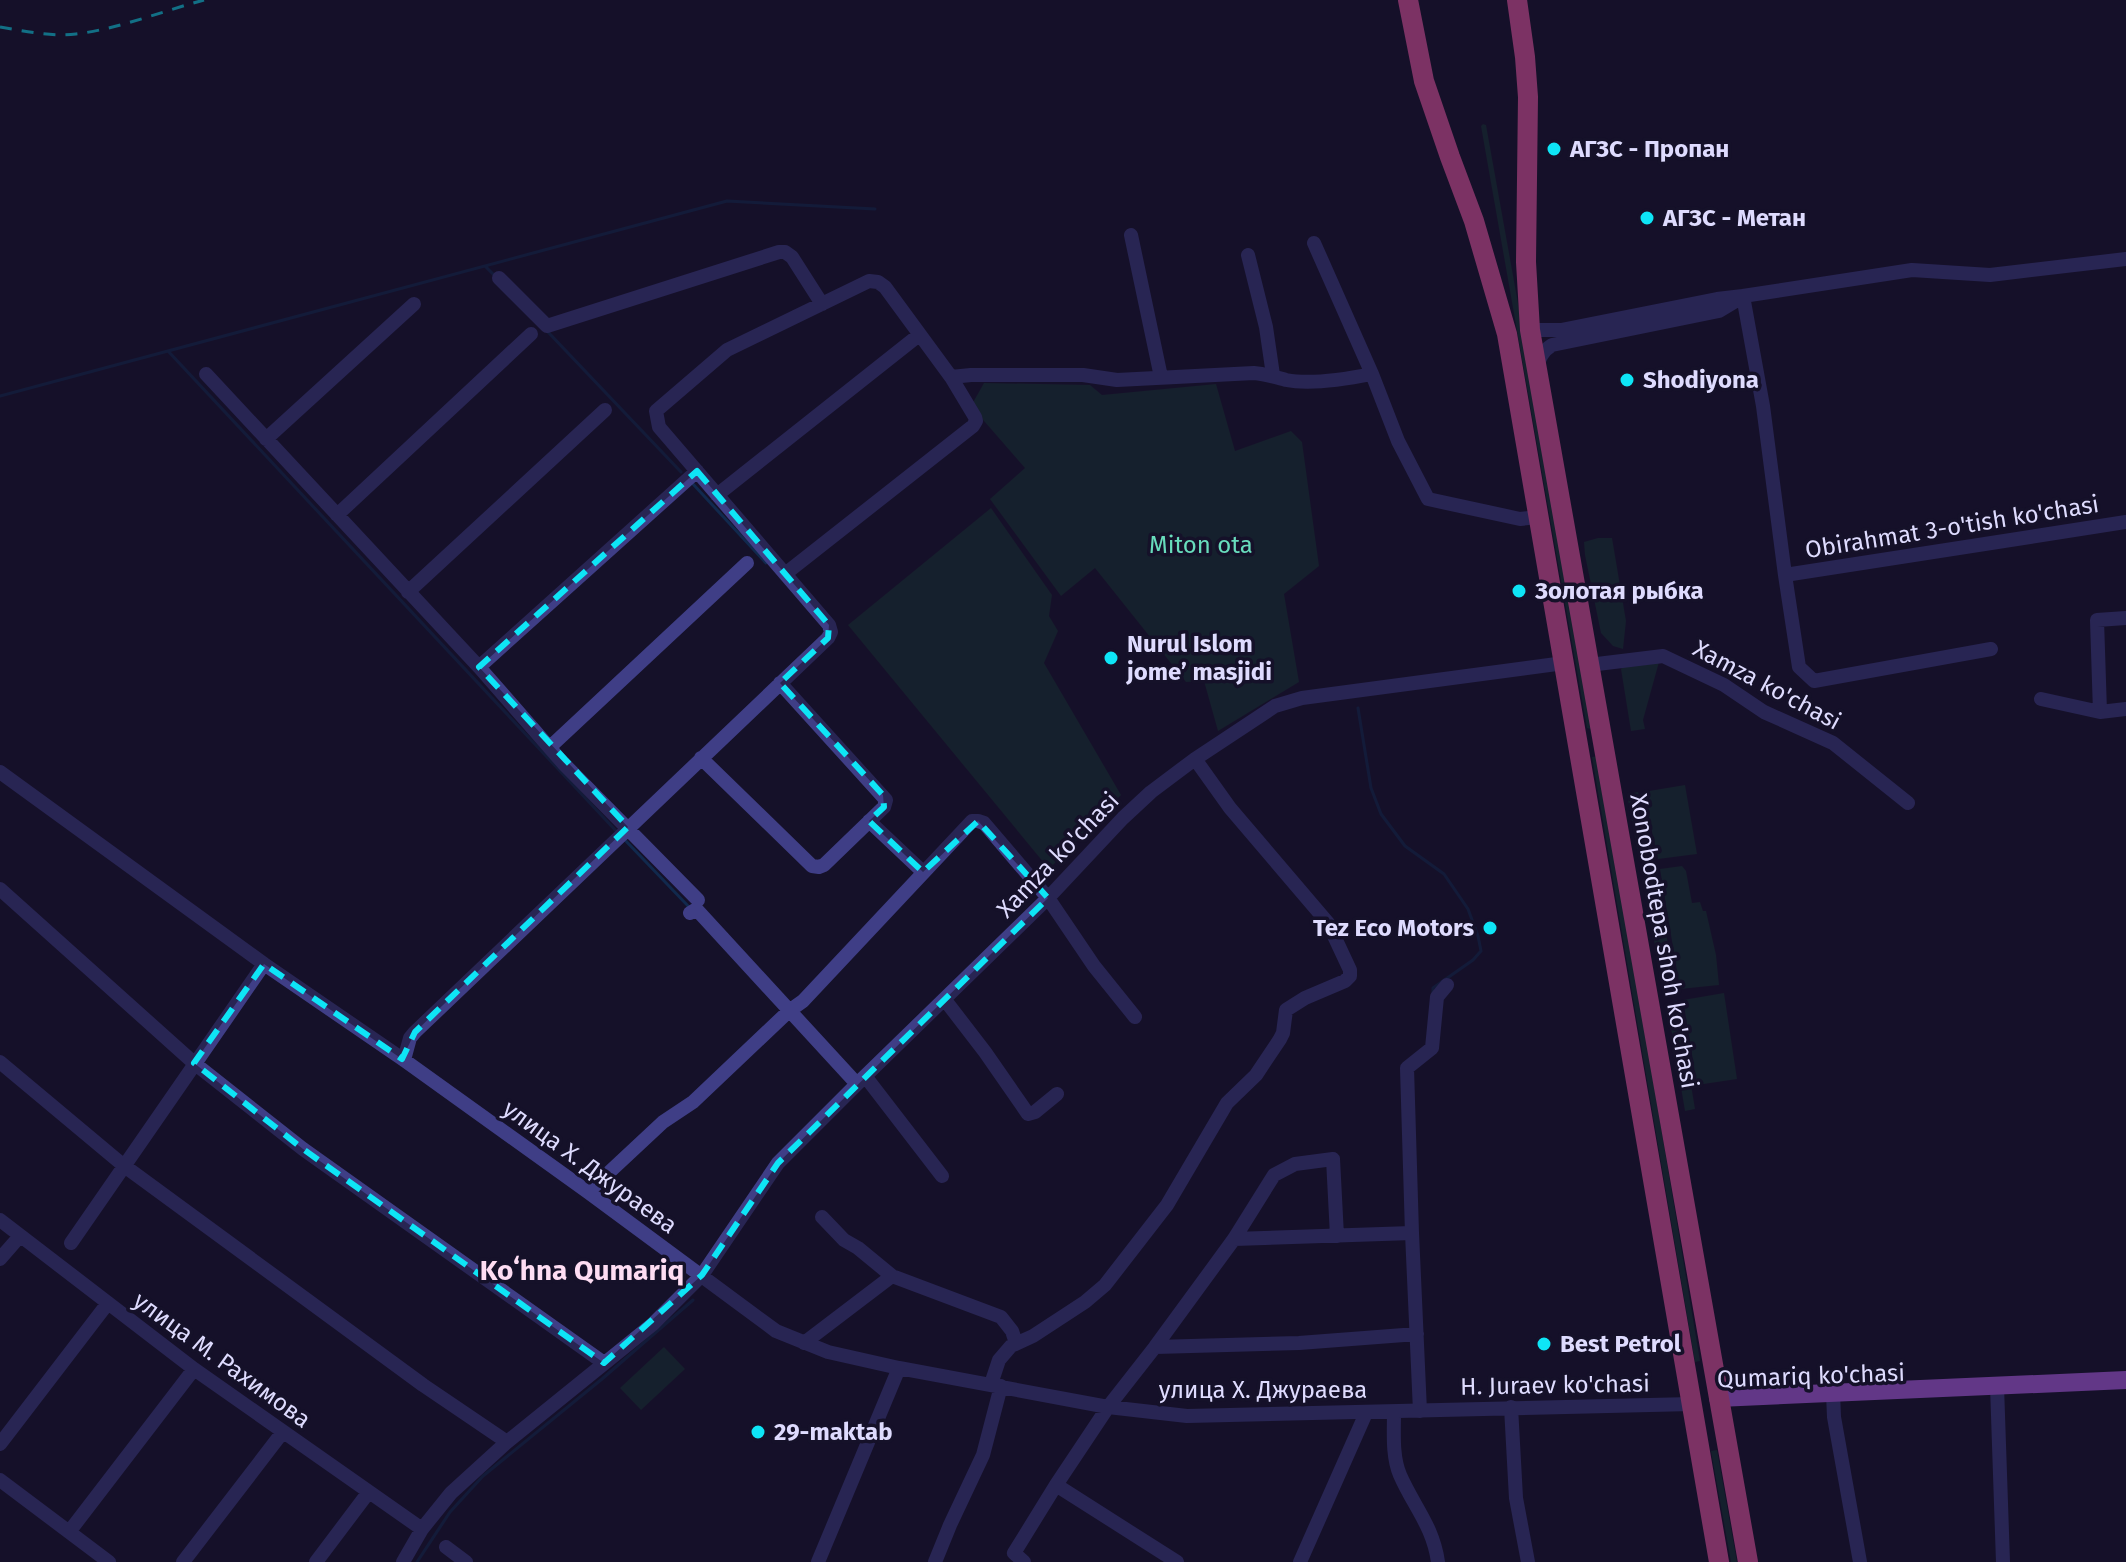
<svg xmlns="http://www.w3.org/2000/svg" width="2126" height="1562" font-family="'Fira Sans',sans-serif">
	<rect width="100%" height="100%" fill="#151129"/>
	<path fill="#153331" d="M1483 124 1486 125 1594 727 1591 729 1587 728 1481 126Z
		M984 383 1090 385 1102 395 1216 384 1235 451 1291 431 1302 442 1319 566 1284 594 1299 682 1218 731 1204 681 1186 682 1095 568 1061 596 990 499 1025 468 971 406Z
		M991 508 1052 595 1049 616 1058 631 1044 663 1121 795 1049 869 848 625Z
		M1598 538H1612L1626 621 1623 649 1613 646 1601 633 1585 555 1584 542Z
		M1659 662 1643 720 1645 729 1631 731 1621 669 1624 666Z
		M1599 756 1700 1361 1695 1362 1592 757Z
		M1685 785 1697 854 1658 859 1643 792Z
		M1638 792 1653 860 1639 859 1627 794Z
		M1682 866 1686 871 1692 903 1700 902 1703 911H1706L1716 955 1719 985 1680 989 1660 869Z
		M1655 871 1676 990H1667L1662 984 1643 879Z
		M1724 993 1737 1079 1697 1085 1683 1000Z
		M1677 1000 1695 1109 1685 1111 1667 1004Z
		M664 1347 685 1369 641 1410 620 1388Z
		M1717 1450 1737 1562H1731L1711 1451Z"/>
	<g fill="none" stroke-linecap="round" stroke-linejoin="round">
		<path stroke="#11294d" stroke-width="3" d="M485 266 496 277
			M548 332 681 472
			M168 351 618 833
			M0 396 727 201 875 209
			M693 484 766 563
			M1358 708 1371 788 1381 814 1405 846 1444 874 1468 909 1478 936 1481 951 1473 960 1433 988V995
			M623 838 690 908
			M417 1562 450 1512 483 1476 602 1379 693 1300"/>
		<path stroke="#3f3e86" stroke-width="14" d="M1131 235 1161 377
			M1314 243 1372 374 1398 441 1428 499 1520 519 1538 517
			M1248 255 1266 327 1273 375
			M499 278 547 326 779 252H785L792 257 822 304
			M1743 296 1763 406 1785 575 1799 667 1814 681 1991 649
			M1530 330H1561L1717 299 1743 296 1912 270 1990 275 2126 259
			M1537 369C1539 357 1543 351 1552 345L1719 311 1739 299
			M206 374 479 667 563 763 698 900
			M951 377 971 375H1083L1117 380 1254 373C1266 374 1275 377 1286 380 1311 385 1347 379 1372 374
			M266 439 414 304
			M717 495 919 335
			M337 515 531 334
			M1785 575 2126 522
			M408 592 605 410
			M1589 665 1663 656 1724 685 1764 712 1833 743 1908 803
			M479 667 697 471
			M2041 699 2100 712 2126 709
			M2100 712 2097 620 2126 618
			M550 747 747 563
			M701 758 812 866 819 867 824 865 884 807 886 800 780 683
			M0 772 264 964 404 1060 588 1192 776 1331 828 1352 899 1368 1108 1407 1187 1416 1692 1404
			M869 821 923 872
			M0 889 194 1063 303 1149 604 1363
			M690 913 695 910 698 911 857 1084
			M945 1000 985 1052 1028 1114 1035 1112 1057 1094
			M404 1060 410 1038 415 1032 828 638 831 632 829 625 659 427 656 411 727 350 869 281 878 282 885 287 951 377 975 417 976 421 973 426 785 574
			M0 1062 123 1165 423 1385 507 1442
			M865 1076 942 1176
			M588 1192 663 1122 693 1102 789 1011 803 1001 972 821H978L984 823 1048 898 1094 966 1135 1017
			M822 1217 844 1240 858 1248 892 1276 1001 1317 1012 1331 1016 1343
			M0 1220 194 1369 422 1529
			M1234 1239 1412 1233
			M71 1243 264 964
			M0 1259 20 1236
			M804 1343 892 1276
			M1155 1347 1299 1343 1417 1334
			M991 1384 999 1360 1011 1346 1033 1336 1085 1302 1105 1285 1167 1205 1227 1103 1256 1075 1280 1039 1283 1033 1286 1010 1305 998 1345 981 1350 976V970L1328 923 1230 808 1195 759
			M1997 1386 2003 1562
			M1833 1393 1834 1417 1860 1562
			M1511 1407 1516 1498 1528 1562
			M1420 1411 1412 1233 1407 1068 1432 1048 1437 997 1447 985
			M1394 1412C1394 1433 1392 1456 1400 1475 1414 1507 1433 1526 1438 1562
			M0 1444 108 1303
			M0 1480 109 1562
			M1056 1485 1177 1562
			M69 1532 194 1369
			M446 1547 466 1562
			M183 1562 282 1433
			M316 1562 368 1493
			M403 1562 422 1529 451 1493 507 1442 653 1324 702 1275 778 1163 857 1084 1048 898 1123 818 1151 792 1195 759 1275 706 1302 698 1564 663
			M818 1562 899 1368
			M935 1562 950 1525 983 1455 1001 1386
			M1024 1562 1014 1553 1056 1485 1108 1407 1155 1347 1234 1239 1274 1175 1295 1164 1333 1159 1337 1236
			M1300 1562 1366 1413"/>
		<path stroke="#bf66f9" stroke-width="18" d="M1718 1398 2126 1380"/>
		<path stroke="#f95baa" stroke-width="20" d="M1408 0 1424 81 1450 157 1474 221 1507 334 1719 1562
			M1517 0 1525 57 1528 97 1526 262 1530 330 1748 1562"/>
		<path stroke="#0ee5f6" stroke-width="3" stroke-dasharray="12 10" stroke-linecap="butt" d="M0 27C24 31 51 37 76 34 118 29 163 11 204 0"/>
	</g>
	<path d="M0 0H2126V1562H0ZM697 471 829 625 828 638 780 683 883 795 884 807 869 821 923 872 978 821 1048 898 778 1163 702 1275 604 1363 303 1149 194 1063 264 964 402 1059 415 1032 628 827 479 667Z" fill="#151129" fill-opacity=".55" fill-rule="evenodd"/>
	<path fill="none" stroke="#0ee5f6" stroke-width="6" stroke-dasharray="16 10" stroke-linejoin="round" d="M697 471 829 625 828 638 780 683 883 795 884 807 869 821 923 872 978 821 1048 898 778 1163 702 1275 604 1363 303 1149 194 1063 264 964 402 1059 415 1032 628 827 479 667Z"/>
	<g fill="#0ee5f6" stroke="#151129" stroke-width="3">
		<circle cx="1554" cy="149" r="8"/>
		<circle cx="1647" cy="218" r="8"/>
		<circle cx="1627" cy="380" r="8"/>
		<circle cx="1519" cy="591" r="8"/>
		<circle cx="1111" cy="658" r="8"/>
		<circle cx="1490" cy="928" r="8"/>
		<circle cx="1544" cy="1344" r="8"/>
		<circle cx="758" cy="1432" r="8"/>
	</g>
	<g text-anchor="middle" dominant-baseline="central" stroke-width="7" stroke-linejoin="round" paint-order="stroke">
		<g font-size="24" font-weight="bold" fill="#dedbfe" stroke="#151129" text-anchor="start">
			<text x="1570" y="149">АГЗС - Пропан</text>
			<text x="1663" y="218">АГЗС - Метан</text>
			<text x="1643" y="380">Shodiyona</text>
			<text x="1535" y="591">Золотая рыбка</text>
			<text x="1127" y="644">Nurul Islom<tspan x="1127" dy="28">jome’ masjidi</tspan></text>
			<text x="1474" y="928" text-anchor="end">Tez Eco Motors</text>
			<text x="1560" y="1344">Best Petrol</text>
			<text x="774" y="1432">29-maktab</text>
		</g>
		<g font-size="24" fill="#dedbfe" stroke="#151129">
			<text transform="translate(1952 527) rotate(-9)">Obirahmat 3-o'tish ko'chasi</text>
			<text transform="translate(1767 685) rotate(28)">Xamza ko'chasi</text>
			<text transform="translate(1058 855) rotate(-46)">Xamza ko'chasi</text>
			<text transform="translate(1664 941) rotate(80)">Xonobodtepa shoh ko'chasi</text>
			<text transform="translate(590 1167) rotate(36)">улица Х. Джураева</text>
			<text transform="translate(222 1360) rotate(36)">улица М. Рахимова</text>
			<text transform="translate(1811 1376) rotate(-2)">Qumariq ko'chasi</text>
			<text transform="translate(1555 1385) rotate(-1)">H. Juraev ko'chasi</text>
			<text x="1263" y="1390">улица Х. Джураева</text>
		</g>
		<g font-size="24" fill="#68dcbc" stroke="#151129">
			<text x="1201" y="545">Miton ota</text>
		</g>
		<g font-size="28" font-weight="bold" fill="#feddf3" stroke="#151129">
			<text x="582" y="1270">Koʻhna Qumariq</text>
		</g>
	</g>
</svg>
